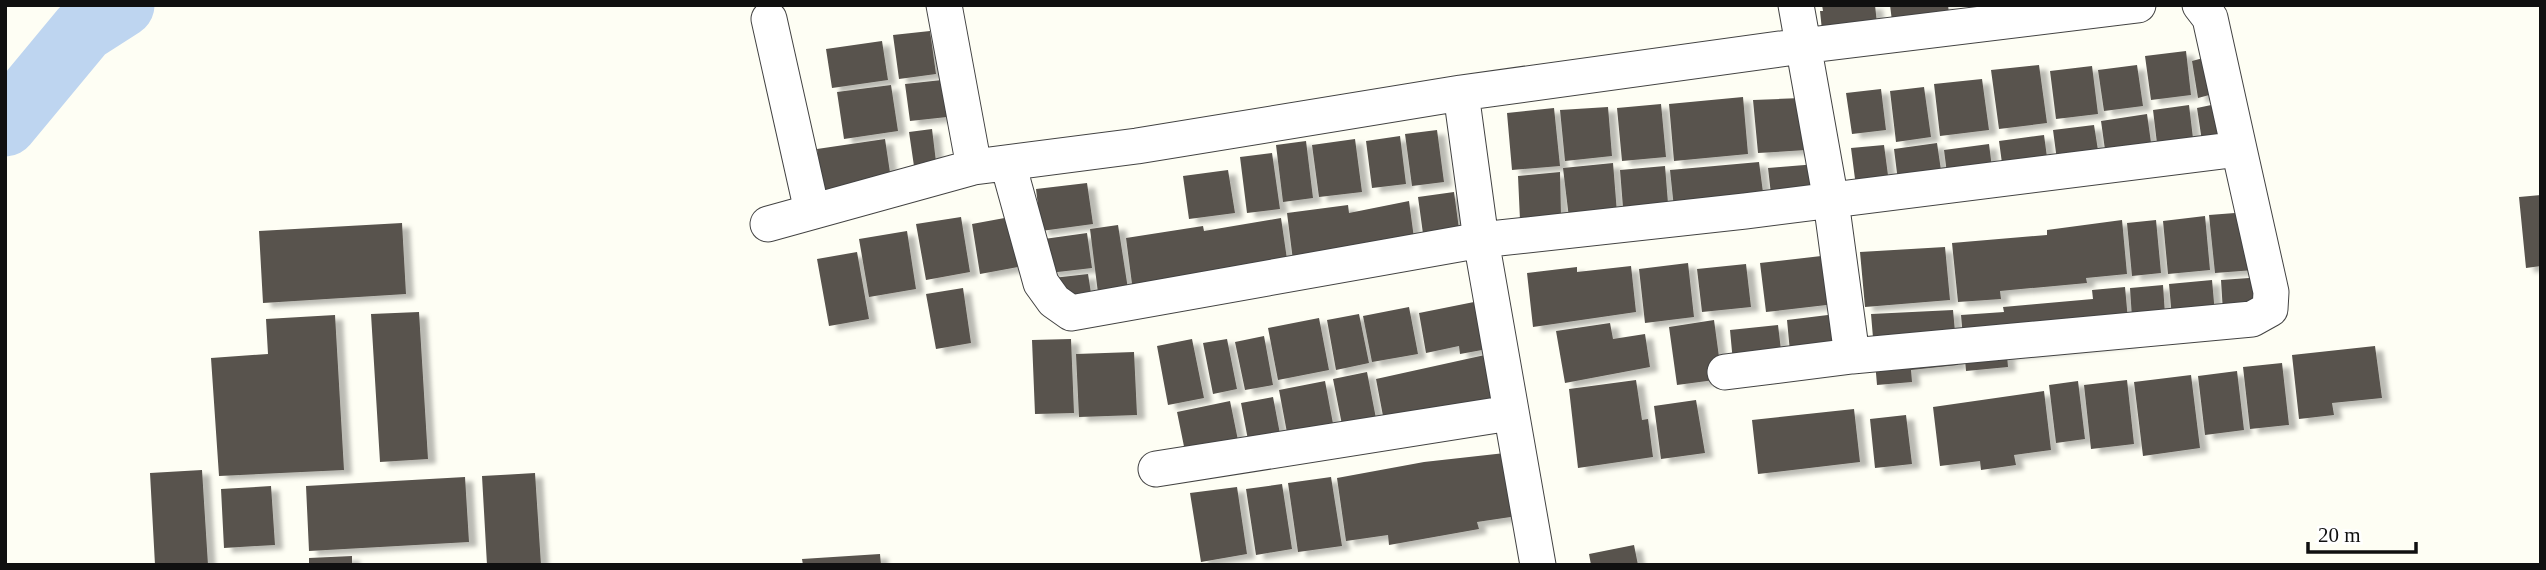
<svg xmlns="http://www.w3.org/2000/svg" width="2546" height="570" font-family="Georgia,serif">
	<defs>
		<filter id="shadow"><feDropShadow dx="8" dy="4.5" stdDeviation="2" flood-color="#0004"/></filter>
	</defs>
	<rect width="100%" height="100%" fill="#fefef4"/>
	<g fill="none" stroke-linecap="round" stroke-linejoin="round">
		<path stroke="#bed5f0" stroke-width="65" d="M5 124 83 30 122 5"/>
	</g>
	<path fill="#58534d" filter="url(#shadow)" d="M1822 5H1875L1878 33 1823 40 1820 11H1823Z
		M1890 5H1948L1951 30 1894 37Z
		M930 31 936 74 899 79 893 35Z
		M882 41 888 80 832 88 826 49Z
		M2186 51 2191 95 2151 100 2145 56Z
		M2207 57 2213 94 2198 98 2192 61Z
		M2039 65 2047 123 1999 129 1991 70Z
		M2137 65 2143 106 2104 111 2098 70Z
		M2092 66 2098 114 2056 119 2050 71Z
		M1982 79 1989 130 1940 136 1934 84Z
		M942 80 947 117 910 121 905 84Z
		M891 85 898 131 844 139 837 92Z
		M1924 87 1931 137 1896 142 1890 91Z
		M1881 89 1886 130 1852 134 1846 93Z
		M1743 97 1748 154 1674 161 1669 104Z
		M1801 98 1806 150 1758 153 1753 100Z
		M1661 104 1666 157 1622 161 1617 108Z
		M2216 104 2222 144 2203 148 2197 108Z
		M2189 105 2195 155 2159 160 2153 110Z
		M1608 107 1612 156 1565 161 1560 110Z
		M1554 108 1560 166 1512 170 1507 113Z
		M2147 114 2153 157 2107 164 2101 121Z
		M2094 125 2100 163 2058 168 2053 130Z
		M932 129 937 170 915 173 909 132Z
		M1437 130 1444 182 1412 186 1405 134Z
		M2044 135 2049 172 2004 178 1999 141Z
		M1400 136 1406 184 1372 188 1366 141Z
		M885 139 892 186 824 195 817 149Z
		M1355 139 1362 192 1319 197 1312 145Z
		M1306 141 1313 198 1283 202 1276 145Z
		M1937 143 1943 184 1899 189 1894 149Z
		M1989 144 1994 184 1949 189 1944 150Z
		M1884 145 1891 198 1858 202 1851 148Z
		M1272 153 1280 209 1247 213 1240 157Z
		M1759 162 1764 200 1674 208 1670 170Z
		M1613 163 1617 213 1569 218 1563 168Z
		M1817 164 1821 198 1772 203 1768 168Z
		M1665 166 1669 216 1624 220 1620 170Z
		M1228 170 1235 213 1189 219 1183 176Z
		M1560 172 1561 216 1520 220 1518 176Z
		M1087 183 1093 224 1041 231 1036 189Z
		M1454 192 1462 251 1426 256 1418 197Z
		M2541 195V266L2526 268 2519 197Z
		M1409 201 1416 253 1295 276 1287 213 1348 205 1349 213Z
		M2248 212 2254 270 2215 273 2209 215Z
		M2205 216 2210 270 2168 274 2163 221Z
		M961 217 970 272 926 280 916 224Z
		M1010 217 1018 267 980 274 972 224Z
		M1281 218 1288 266 1134 299 1126 238 1203 226 1204 231Z
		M2122 220 2127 274 2086 278 2087 283 2000 291 2001 299 1958 302 1952 243 2047 235V230Z
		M2156 220 2161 273 2132 276 2127 223Z
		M402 223 406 294 263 303 259 231Z
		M1118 225 1128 289 1098 293 1090 229Z
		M907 231 916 289 869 297 859 239Z
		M1087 233 1092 268 1049 273 1044 239Z
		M1945 247 1950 300 1865 307 1860 252Z
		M857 252 869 319 829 326 817 259Z
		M1830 255 1835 304 1766 312 1760 263Z
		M1688 263 1694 317 1645 323 1639 269Z
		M1746 264 1751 307 1702 312 1697 269Z
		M1631 266 1636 312 1533 327 1527 273 1577 267V272Z
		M1088 274 1093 306 1057 310 1053 278Z
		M2263 277 2265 308 2223 312 2221 280Z
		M2212 280 2215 314 2172 318 2169 284Z
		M2163 285 2165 315 2132 318 2130 288Z
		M2125 287 2130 342 2007 355 2008 367 1966 371 1961 315 2004 312 2003 307 2093 299 2092 290Z
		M963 288 971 343 936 349 926 294Z
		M1484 300 1493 348 1460 354 1459 346 1426 353 1419 313Z
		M1409 307 1418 354 1372 362 1363 316Z
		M1953 310 1958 365 1911 370 1912 382 1877 385 1871 314Z
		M419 312 428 459 380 462 371 314Z
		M1359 314 1369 363 1336 370 1327 320Z
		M1836 314 1842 368 1792 373 1787 320Z
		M335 315 344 470 219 476 211 358 268 354 266 319Z
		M1319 318 1329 370 1278 380 1268 328Z
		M1714 320 1722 379 1677 385 1669 327Z
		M1610 323 1613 339 1645 334 1650 367 1565 383 1556 331Z
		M1778 325 1783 367 1734 373 1730 330Z
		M1264 336 1273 385 1245 390 1235 342Z
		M1071 339 1074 413 1035 414 1032 340Z
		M1192 339 1204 398 1168 405 1157 346Z
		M1227 339 1237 389 1213 394 1203 343Z
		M2375 346 2382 398 2332 403 2334 415 2299 419 2292 355Z
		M1134 352 1137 415 1079 417 1076 354Z
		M1494 353 1508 425 1387 437 1376 379Z
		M2282 363 2289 425 2250 429 2243 367Z
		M2237 371 2244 430 2205 435 2198 376Z
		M1367 372 1379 434 1345 440 1333 379Z
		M2191 375 2200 448 2143 456 2134 382Z
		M1636 380 1642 420 1648 419 1653 457 1578 468 1569 389Z
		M2127 380 2134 444 2091 449 2084 385Z
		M1325 381 1337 445 1291 454 1279 390Z
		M2078 381 2085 439 2056 443 2049 385Z
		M2044 391 2051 450 2014 455 2016 465 1981 470 1980 461 1940 466 1933 407Z
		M1273 397 1284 455 1252 461 1241 403Z
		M1696 400 1705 453 1661 459 1654 406Z
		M1230 401 1242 460 1189 471 1177 412Z
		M1854 409 1860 462 1758 474 1752 420Z
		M1906 415 1912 464 1875 468 1870 419Z
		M1514 452 1524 515 1477 522 1479 529 1389 545 1388 535 1346 541 1337 478 1424 462Z
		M202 470 208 565H155L150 473Z
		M535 473 541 565H487L482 476Z
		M465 477 469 542 309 551 306 486Z
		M1331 477 1342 546 1298 552 1288 483Z
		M1282 484 1292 549 1256 555 1246 489Z
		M271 486 275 545 224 548 221 489Z
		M1237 487 1247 554 1201 562 1190 493Z
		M1634 545 1638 565H1591L1589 554Z
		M880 554 881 565H803L802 559Z
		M352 556V565H309V558Z"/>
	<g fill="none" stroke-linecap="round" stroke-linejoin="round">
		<defs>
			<path id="minor" d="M944 5 974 167
				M1796 5 1831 201 1852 356 2252 319 2270 309 2271 292 2239 149
				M769 19 812 211
				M1461 93 1481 240 1538 565
				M1008 164 1041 283 1054 301 1071 313 1481 240 1745 211 2239 149 2210 18 2200 5
				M768 224 974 167 1137 146 1461 93 1802 46 2138 5
				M1725 372 1852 356
				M1156 469 1510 413"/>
		</defs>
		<use href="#minor" stroke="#434343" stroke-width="37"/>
		<use href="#minor" stroke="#fff" stroke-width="35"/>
	</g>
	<rect width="2546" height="570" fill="none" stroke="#101010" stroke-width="14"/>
	<path d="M2308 542v10h108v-10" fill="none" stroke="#101010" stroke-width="3.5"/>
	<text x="2318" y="542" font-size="21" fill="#101010" stroke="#ffffff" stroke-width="5" paint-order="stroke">20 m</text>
</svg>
